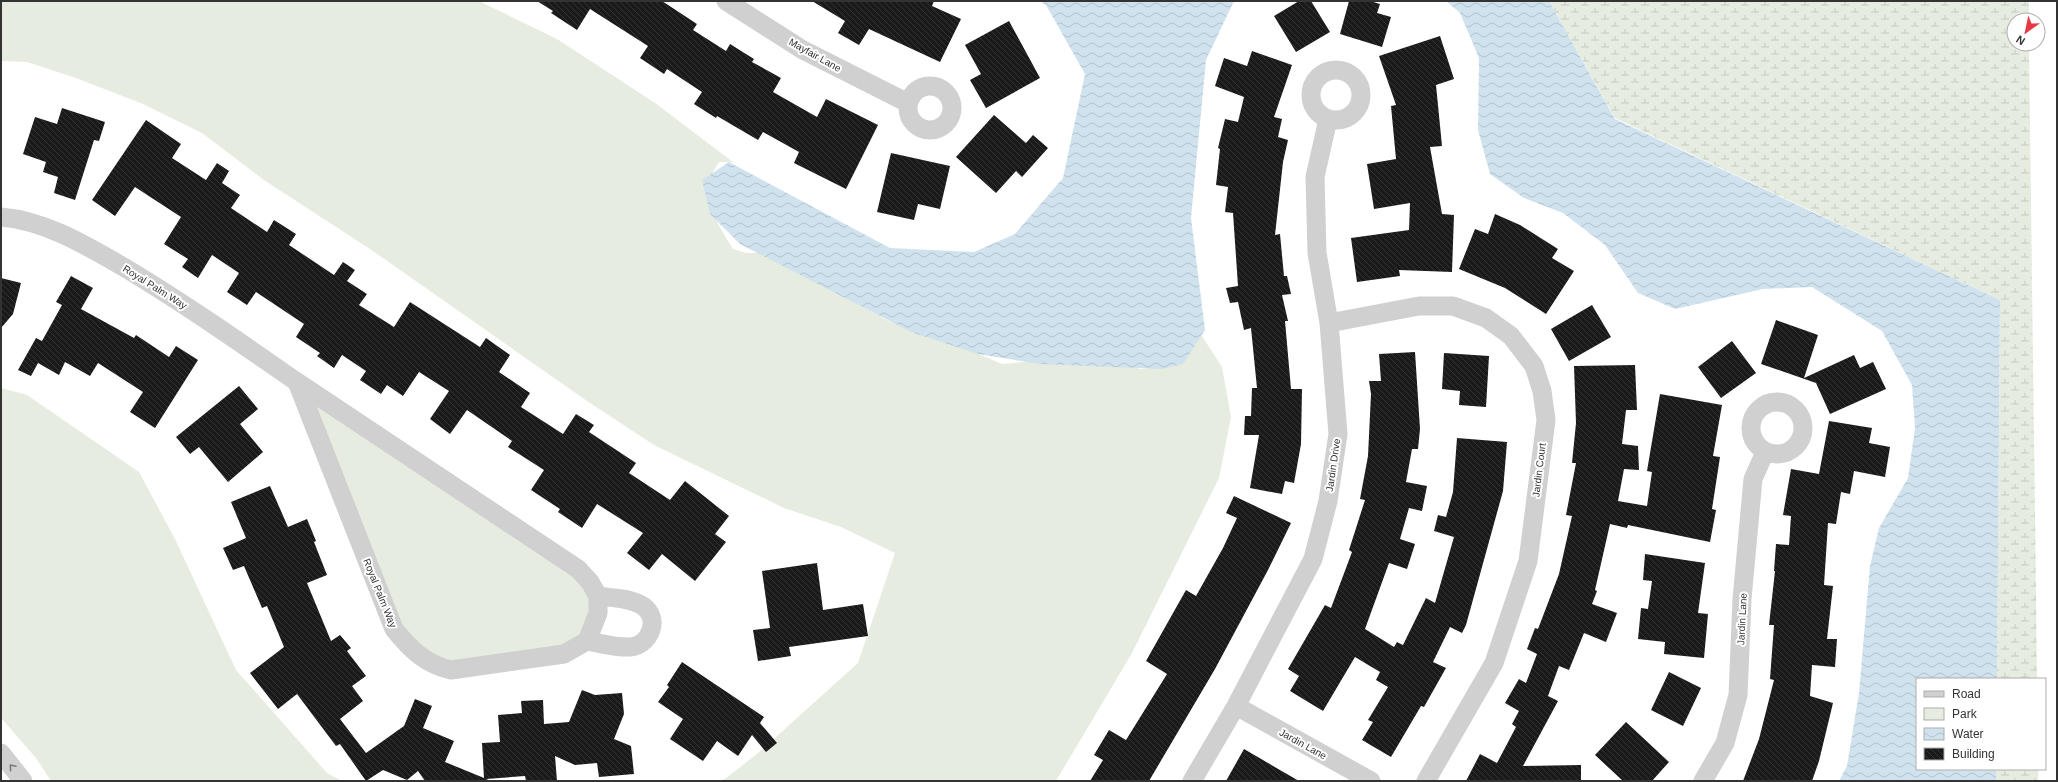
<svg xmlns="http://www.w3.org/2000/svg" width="2058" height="782" font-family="Arial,sans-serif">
	<defs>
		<pattern id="wetland-marsh" width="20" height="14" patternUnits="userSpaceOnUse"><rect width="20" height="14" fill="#e6ecdf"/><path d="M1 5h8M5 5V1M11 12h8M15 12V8" fill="none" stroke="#c6cbc0"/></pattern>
		<pattern id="water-waves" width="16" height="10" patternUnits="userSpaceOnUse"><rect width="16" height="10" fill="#cfe2ee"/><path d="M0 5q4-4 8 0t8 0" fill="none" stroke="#b2c2cd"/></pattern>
		<pattern id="building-back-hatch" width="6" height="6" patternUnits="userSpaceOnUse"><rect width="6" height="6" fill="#1a1a1a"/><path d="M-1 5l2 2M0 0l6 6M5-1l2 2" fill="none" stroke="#333"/></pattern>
	</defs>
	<rect width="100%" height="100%" fill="#fff"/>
	<path fill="#e6ecdf" d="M1 1H479L557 39 655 103 733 162H719C714 170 708 179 707 188 704 203 725 236 733 249L746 253H769L843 289 863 307 890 322 907 324 1002 364 1072 358 1122 362 1140 369 1159 367 1196 327 1222 367 1231 417 1219 478 1132 653 1056 781H719L725 779 758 753 858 663 895 553 841 527 784 508 654 445 587 401 373 251 264 180 202 133 143 104 76 78 27 62 1 61Z
		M297 382 590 582 587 641 451 670 408 647Z
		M1 388 27 395 139 472 175 539 236 670 327 773 342 781H51L36 758 1 718Z"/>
	<path fill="url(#wetland-marsh)" d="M1549 1H2029V20H2014V44H2029L2037 679H1997L2000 300 1615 118Z
		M1996 769H2038V781H1996Z"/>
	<path fill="url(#water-waves)" d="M1040 1H1234L1206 60 1191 218 1205 330 1183 364 1161 369 1040 364 978 354 911 332 740 244 710 214 702 180 729 162 890 248 974 252 1015 234 1063 178 1085 74 1046 5Z
		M1446 1H1549L1615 119 2000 300 1997 679H1917V769H1996V781H1839L1847 766 1859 693 1870 566 1879 528 1908 478 1915 428 1912 385 1882 331 1812 287 1763 289 1675 309 1638 293 1605 245 1563 213 1524 198 1490 174 1478 130 1479 58 1460 13Z"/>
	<path fill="url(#building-back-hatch)" d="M537 1H662L697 24 693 30 726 51 730 44 754 59 752 62 781 78 773 92 817 117 826 99 878 125 846 189 794 163 799 152 763 132 758 140 717 116 716 118 694 104 702 92 667 69 664 74 640 58 648 46 590 9 577 30 551 13 553 11Z
		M812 1H934L932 6 961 19 940 62 869 29 859 45 838 33 845 21Z
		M1299 1H1311L1330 32 1296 52 1274 16Z
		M1349 1H1370L1380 4 1377 13 1391 17 1382 47 1340 34Z
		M1009 21 1040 78 986 108 970 80 981 74 965 45Z
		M1440 36 1454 79 1436 85 1442 146 1430 147 1442 214 1454 215 1452 272 1399 270 1400 276 1357 282 1351 238 1409 230 1410 203 1374 209 1367 164 1396 159 1391 106 1396 105 1379 56Z
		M1252 51 1292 65 1274 117 1282 119 1278 137 1288 140 1283 162 1275 235 1280 234 1284 276H1287L1291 294 1282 295 1288 321H1285L1291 389H1302L1301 444 1294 483 1285 481 1282 494 1250 488 1259 435H1244L1245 416H1251L1252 388H1257L1251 328 1244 330 1238 302 1230 303 1226 288 1238 286 1233 213 1225 212 1228 187 1216 185 1220 149 1218 148 1225 119 1238 122 1244 97 1215 86 1224 58 1247 66Z
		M62 108 105 122 99 141 94 140 75 200 54 193 58 177 43 172 46 162 23 154 35 117 57 124Z
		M994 115 1026 143 1033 135 1048 148 1022 177 1016 171 996 193 956 157Z
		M146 120 181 144 172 158 206 180 217 163 229 171 222 183 240 195 231 208 267 232 274 220 296 234 289 245 334 275 343 262 355 270 347 281 367 294 359 305 394 327 410 302 480 347 486 338 510 355 499 372 530 393 521 407 563 434 576 414 594 425 589 432 636 463 629 473 670 500 685 481 729 516 715 534 726 542 695 581 662 554 649 570 627 553 643 533 597 504 582 528 558 512 560 509 531 490 544 470 508 447 512 441 467 410 450 434 430 419 449 391 419 372 403 396 387 385 381 394 360 380 366 371 342 355 334 368 317 356 320 353 296 337 304 324 256 292 247 305 227 292 239 273 212 255 198 278 182 267 188 259 164 244 181 217 135 187 115 216 92 200Z
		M891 153 950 166 940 209 918 204 914 220 877 212Z
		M1495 214 1520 225 1558 249 1552 258 1574 271 1546 314 1505 288 1459 269 1475 229 1488 234Z
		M71 276 93 288 81 309 134 338 136 335 169 357 176 346 198 360 155 428 130 412 143 392 98 363 90 376 65 362 59 375 38 363 31 376 18 370 36 338 42 341 62 305 56 302Z
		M1 278 21 283 13 314 1 328Z
		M1592 305 1611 337 1569 361 1551 329Z
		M1776 320 1818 335 1804 378 1854 355 1860 368 1873 362 1886 389 1830 414 1816 383 1761 364Z
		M1732 341 1756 373 1721 398 1698 367Z
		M1415 352 1420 429 1418 449H1412L1406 482 1427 486 1422 511 1409 508 1400 539 1415 544 1407 569 1389 563 1365 629 1394 647 1397 642 1403 645 1426 598 1435 603 1454 537 1434 531 1438 515 1446 517 1453 492 1457 438 1507 442 1503 491 1466 625 1462 633 1450 627 1433 662 1446 668 1424 707 1421 706 1391 757 1362 740 1373 722 1368 720 1388 687 1376 680 1380 672 1355 657 1323 711 1290 691 1299 676 1288 669 1325 605 1331 608 1352 552 1349 550 1365 500 1360 499 1368 456 1371 394 1369 381H1381L1379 354Z
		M1444 353 1489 356 1486 407 1459 405 1460 391 1442 389Z
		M1635 365 1637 410H1626L1622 444 1638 446 1639 470 1624 469 1618 501 1647 506 1652 472 1647 471 1660 394 1722 405 1713 456 1720 457 1712 509 1716 510 1710 542 1628 525 1627 528 1610 524 1595 590 1597 591 1592 604 1617 613 1606 642 1584 633 1569 670 1559 666 1548 696 1558 701 1523 766 1581 765V781H1466L1480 754 1497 763 1516 727 1512 724 1519 711 1505 703 1519 679 1526 683 1537 654 1527 649 1535 628 1538 629 1559 574 1572 516 1566 515 1576 463H1572L1576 423 1574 366Z
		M239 386 258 409 240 424 263 452 228 482 199 447 190 454 176 437Z
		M1829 421 1872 428 1869 443 1890 447 1885 477 1854 471 1850 494 1841 492 1836 524 1828 523 1824 585 1833 586 1827 639H1837L1835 667 1812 665 1810 696 1833 703 1819 761 1812 781H1743L1759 739 1774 680 1770 679 1774 625H1769L1775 571H1774L1776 544 1789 545 1791 516 1783 515 1791 469 1819 474Z
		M270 486 288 527 307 519 316 541 314 542 327 575 307 583 331 641 340 635 351 648 347 651 366 676 352 686 363 701 340 719 366 753 404 726 415 699 432 706 423 728 454 741 445 762 484 778 482 743 500 742 498 715 522 713 521 701 543 700 544 724 569 722 582 690 595 695 622 693 624 714 614 739 631 746 634 774 599 777 597 763 575 765 555 756 557 781H526L525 776 486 779 491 781H425L418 771 407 780 383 770 366 781 340 744 336 746 297 694 278 709 250 673 284 647 267 606 262 608 244 566 233 570 223 548 246 538 231 502Z
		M1234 496 1291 523 1268 570 1215 669 1149 781H1090L1103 760 1094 755 1109 730 1126 740 1167 674 1146 661 1186 590 1196 596 1223 548 1237 518 1226 513Z
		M1645 554 1705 563 1698 613 1708 614 1704 658 1664 654 1665 642 1638 639 1641 608 1648 609 1652 581 1643 580Z
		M817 563 823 610 863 604 868 636 789 647 791 656 758 661 753 630 770 628 762 571Z
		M682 662 764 717 760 723 777 743 766 752 752 735 738 756 717 741 703 761 670 739 683 719 658 702 669 687 667 685Z
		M1669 672 1701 688 1683 726 1651 710Z
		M1626 722 1669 762 1652 781H1623L1595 755Z
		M1244 749 1299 781H1226Z"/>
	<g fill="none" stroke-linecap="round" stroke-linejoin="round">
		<path stroke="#d0d0d0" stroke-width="19" d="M726 1 803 50 908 103
			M1311 95a25 25 0 1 1 50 0a25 25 0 1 1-50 0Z
			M908 108a22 22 0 1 1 44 0a22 22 0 1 1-44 0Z
			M1 217C47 221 87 246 127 269 185 304 241 343 297 382
			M1329 323 1419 306H1453L1486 318 1511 336 1534 366 1542 391 1546 420 1528 561 1494 663 1426 781
			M297 382 578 569 590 582 598 596V613L587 641 564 654 451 670C425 664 410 649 394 629Z
			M1751 428a26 26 0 1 1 52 0a26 26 0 1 1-52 0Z
			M587 641C600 643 617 648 630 647 650 645 661 619 643 606 630 598 613 598 598 596
			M1236 706 1371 781
			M1 753 23 781
			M1192 781 1236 706 1313 559 1328 501 1338 434 1329 323 1317 253 1315 177 1328 119
			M1703 781 1725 743 1738 695 1742 599 1753 479 1765 452"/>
	</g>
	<defs><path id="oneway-chevron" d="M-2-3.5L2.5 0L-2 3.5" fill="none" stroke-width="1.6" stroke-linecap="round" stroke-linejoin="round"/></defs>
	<use stroke="#7a7a7a" href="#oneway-chevron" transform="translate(12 767) rotate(-130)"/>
	<g text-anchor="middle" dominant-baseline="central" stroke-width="4" stroke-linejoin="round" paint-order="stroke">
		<g font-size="10" fill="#333" stroke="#fff">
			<text transform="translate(815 55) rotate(29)">Mayfair Lane</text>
			<text transform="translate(155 287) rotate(32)">Royal Palm Way</text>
			<text transform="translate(1333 465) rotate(-82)">Jardin Drive</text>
			<text transform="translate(1539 470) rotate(-83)">Jardin Court</text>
			<text transform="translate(380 593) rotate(68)">Royal Palm Way</text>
			<text transform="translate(1742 619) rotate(-87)">Jardin Lane</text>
			<text transform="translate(1303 744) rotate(29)">Jardin Lane</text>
		</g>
	</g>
	<rect width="2058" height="782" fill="none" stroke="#333333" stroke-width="4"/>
	<rect x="1916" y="678" width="130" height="92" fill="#ffffff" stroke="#adadad"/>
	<rect x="1924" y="691" width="20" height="6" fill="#d0d0d0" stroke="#adadad"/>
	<text x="1952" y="698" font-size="12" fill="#333333">Road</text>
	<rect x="1924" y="708" width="20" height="12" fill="#e6ecdf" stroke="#adadad"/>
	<text x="1952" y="718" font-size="12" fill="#333333">Park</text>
	<rect x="1924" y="728" width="20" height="12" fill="url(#water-waves)" stroke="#adadad"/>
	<text x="1952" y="738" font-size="12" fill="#333333">Water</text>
	<rect x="1924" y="748" width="20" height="12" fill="url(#building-back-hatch)" stroke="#adadad"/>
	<text x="1952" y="758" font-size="12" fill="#333333">Building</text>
	<g transform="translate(2026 32) rotate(213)"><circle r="19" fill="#ffffff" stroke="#adadad"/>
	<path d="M0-3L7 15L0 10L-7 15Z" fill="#e63946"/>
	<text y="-6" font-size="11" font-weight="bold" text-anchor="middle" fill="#333333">N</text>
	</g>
</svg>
